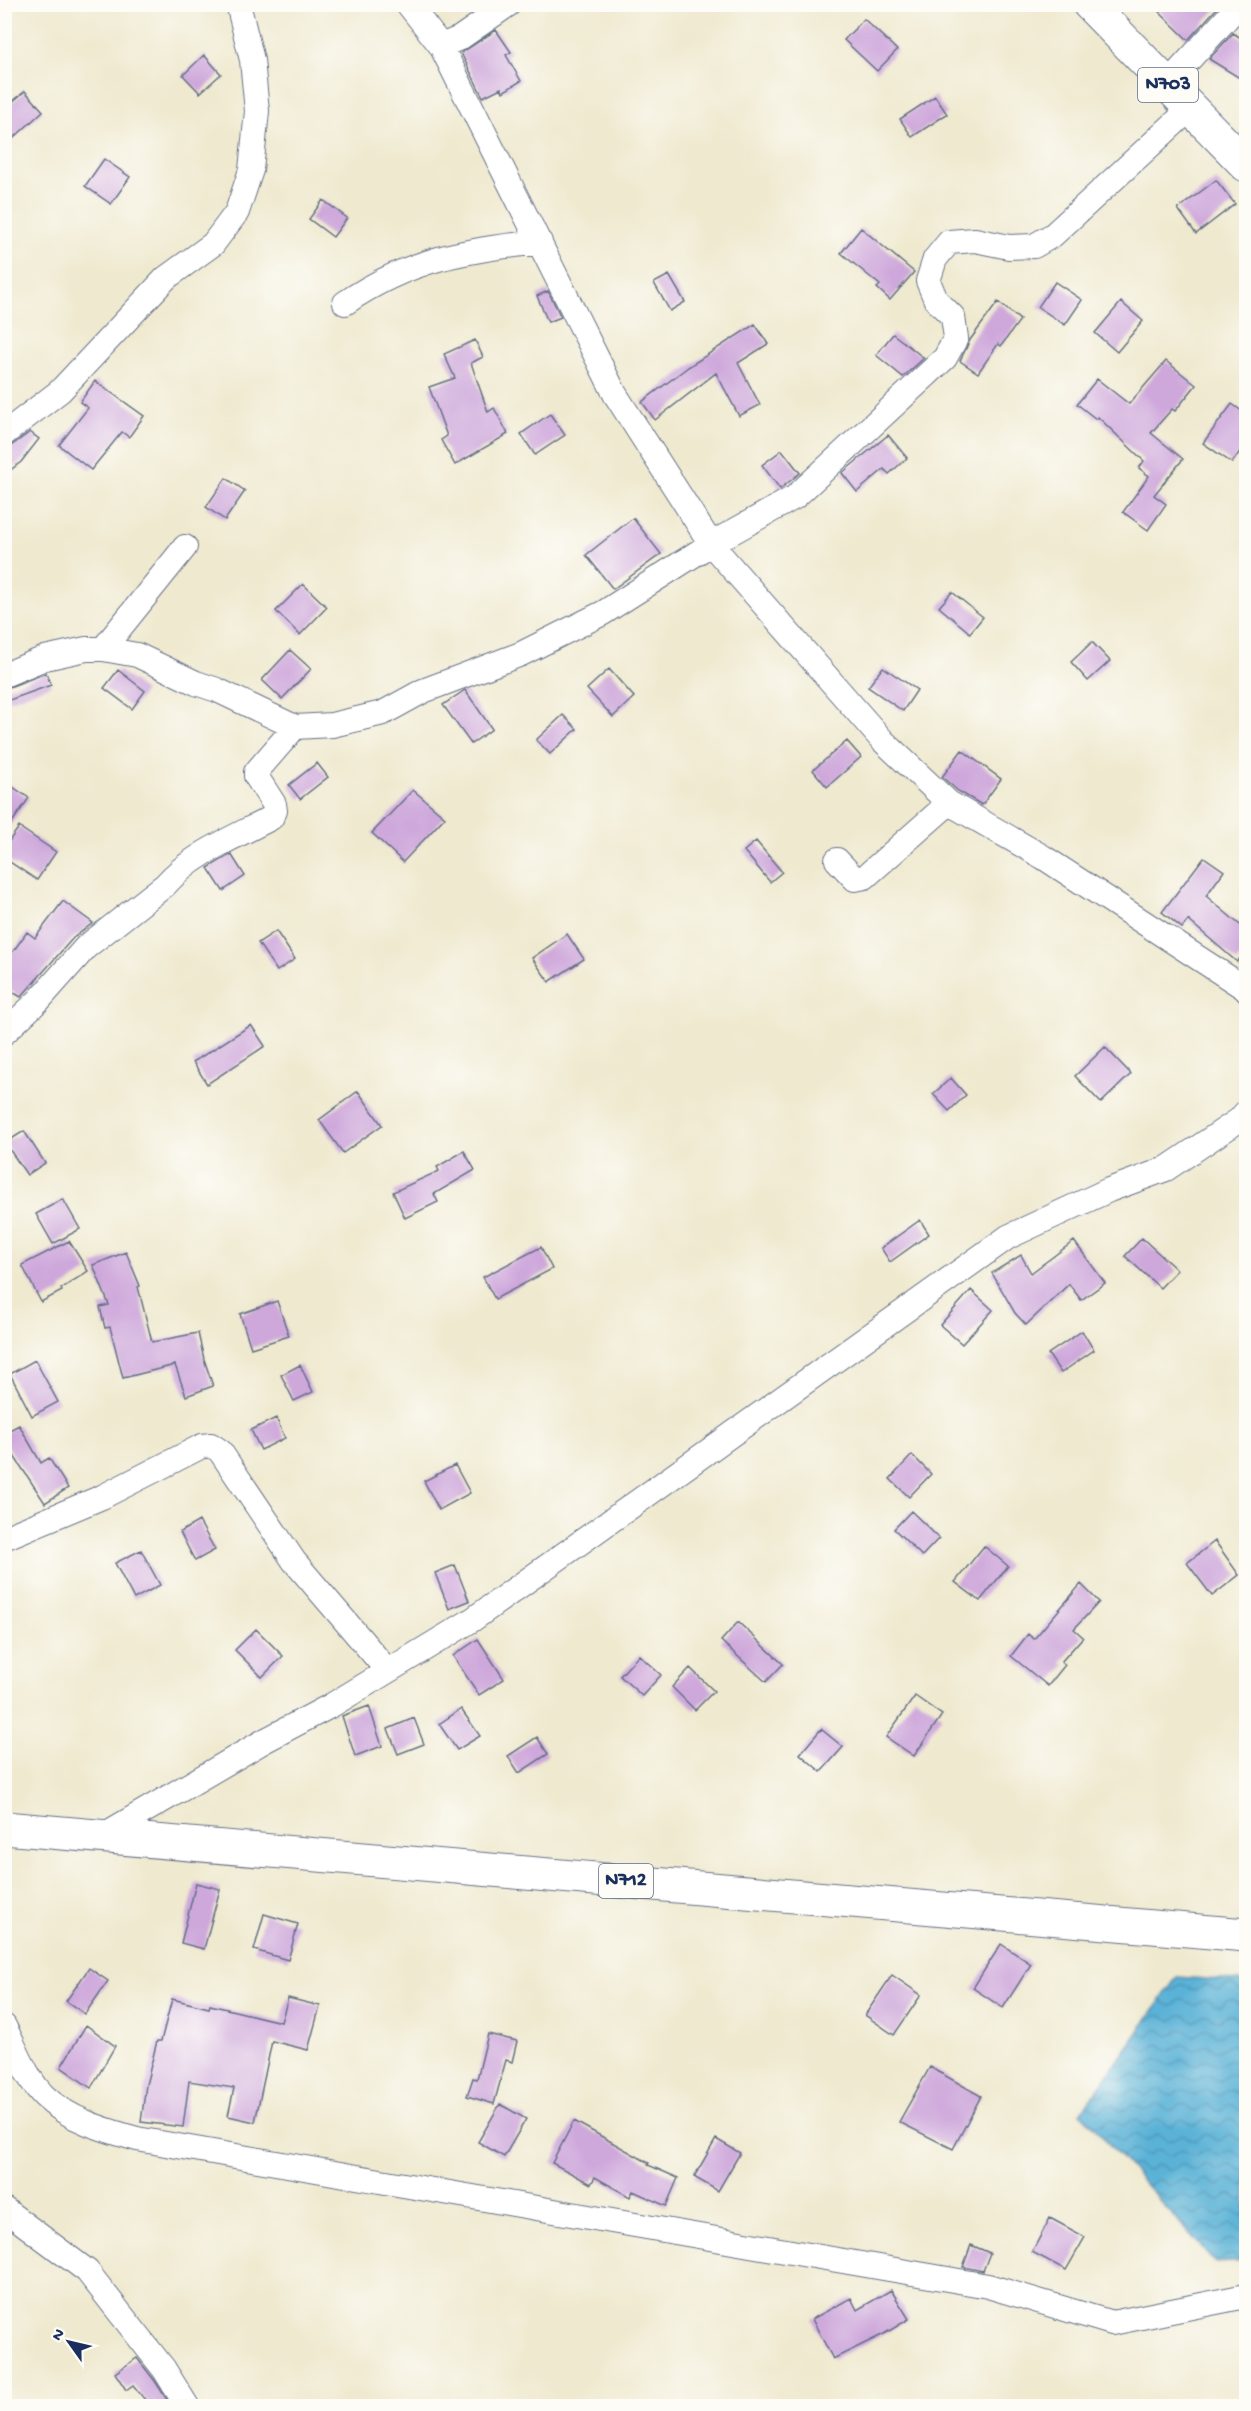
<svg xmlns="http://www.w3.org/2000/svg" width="1251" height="2411" font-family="'Gochi Hand',sans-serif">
	<defs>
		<pattern id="water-waves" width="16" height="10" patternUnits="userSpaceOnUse" patternTransform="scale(1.5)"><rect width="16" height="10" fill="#5ab2d7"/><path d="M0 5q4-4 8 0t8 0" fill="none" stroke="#4a91b2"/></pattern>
	</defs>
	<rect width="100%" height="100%" fill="#fdfcf7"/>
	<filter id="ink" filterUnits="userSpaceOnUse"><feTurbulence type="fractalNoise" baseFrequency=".0167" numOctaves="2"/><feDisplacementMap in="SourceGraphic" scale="12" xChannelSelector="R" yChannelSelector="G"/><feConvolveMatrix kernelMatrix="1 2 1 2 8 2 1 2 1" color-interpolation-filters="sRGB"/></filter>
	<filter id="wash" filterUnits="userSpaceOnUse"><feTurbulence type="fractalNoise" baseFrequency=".008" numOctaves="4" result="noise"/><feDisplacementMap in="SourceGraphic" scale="24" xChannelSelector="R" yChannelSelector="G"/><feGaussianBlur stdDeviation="1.35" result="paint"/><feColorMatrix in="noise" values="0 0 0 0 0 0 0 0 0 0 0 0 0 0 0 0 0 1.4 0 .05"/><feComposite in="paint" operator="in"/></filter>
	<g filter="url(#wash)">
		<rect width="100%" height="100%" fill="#efe9cf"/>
		<path fill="url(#water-waves)" stroke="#3a709a" stroke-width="1.5" d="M1177 1977 1246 1982V2261L1216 2263 1081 2113Z"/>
		<g id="blocks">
			<path fill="#cea7db" d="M1151 4H1214L1217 8 1188 40Z
				M864 19 897 50 877 71 844 40Z
				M496 30 511 52 506 55 521 81 503 92 501 88 483 97 461 53Z
				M1233 33 1246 41V82L1209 59Z
				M204 55 221 74 200 93 183 75Z
				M25 91 43 111 4 147V109Z
				M935 96 947 114 912 137 900 119Z
				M104 159 130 177 111 204 85 186Z
				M1216 180 1235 204 1196 234 1178 209Z
				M323 200 347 218 333 237 309 219Z
				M861 228 914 272 890 300 877 288 880 285 841 253Z
				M669 275 685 302 670 311 654 283Z
				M1055 282 1082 300 1065 325 1038 307Z
				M548 291 561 317 548 322 537 296Z
				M998 302 1020 320 1001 346 998 344 978 373 960 361 970 340Z
				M1121 302 1143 321 1117 352 1095 333Z
				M755 324 768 344 738 363 760 405 739 416 716 373 655 420 642 402 688 367Z
				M893 334 924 358 903 377 876 355Z
				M475 340 483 357 471 363 488 412 494 408 508 434 455 465 441 440 447 436 429 387 455 378 444 354Z
				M1166 361 1196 385 1175 411 1172 409 1151 433 1183 459 1154 495 1166 504 1148 530 1123 512 1149 476 1139 468 1144 461 1098 417 1096 419 1077 404 1097 379 1129 404Z
				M95 381 144 416 129 437 122 432 91 470 59 445 88 408 80 402Z
				M1232 404 1246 414V443L1232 463 1203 443Z
				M550 414 565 435 535 455 521 434Z
				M30 432 39 439 21 462 4 475V454L11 446Z
				M888 435 907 458 889 474 884 469 857 492 842 473Z
				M782 450 800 473 780 489 762 465Z
				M226 478 245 491 225 520 206 507Z
				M633 518 661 554 613 589 586 555Z
				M303 584 327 607 300 635 276 611Z
				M952 592 983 617 970 633 939 607Z
				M1092 642 1110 661 1088 681 1071 662Z
				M290 650 311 669 282 699 262 680Z
				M883 667 917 690 903 711 868 687Z
				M609 669 634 697 613 717 587 689Z
				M118 670 145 691 132 709 104 688Z
				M46 673 51 685 4 702V689Z
				M465 690 492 729 471 744 443 705Z
				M563 715 577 729 550 754 536 740Z
				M847 741 861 757 827 787 813 770Z
				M962 750 1001 779 982 805 958 791 942 777Z
				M317 763 328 777 300 799 289 785Z
				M4 781 29 798 4 834Z
				M413 790 445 817 403 862 372 833Z
				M19 827 56 852 37 880 4 858V848Z
				M756 841 782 872 770 882 744 851Z
				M231 854 245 876 223 891 208 868Z
				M1204 857 1224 871 1206 896 1246 930V951L1237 962 1188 920 1182 928 1162 912Z
				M63 901 93 923 73 938 21 997 4 987V964L27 932 35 938Z
				M276 931 295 959 277 971 258 943Z
				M567 934 584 959 549 982 532 958Z
				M251 1025 265 1046 207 1084 193 1062Z
				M1105 1047 1131 1074 1101 1103 1075 1076Z
				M951 1078 966 1095 949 1111 933 1094Z
				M358 1091 382 1125 343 1153 319 1120Z
				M24 1131 45 1163 27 1175 5 1143Z
				M464 1151 475 1170 434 1194 438 1202 405 1218 393 1192 439 1171 437 1167Z
				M63 1199 80 1229 53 1244 36 1214Z
				M920 1220 929 1234 890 1262 881 1248Z
				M1142 1238 1177 1270 1160 1288 1125 1256Z
				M69 1241 88 1271 61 1289 62 1291 41 1302 22 1265Z
				M1074 1241 1105 1283 1081 1300 1069 1284 1026 1325 1015 1313 992 1273 1021 1255 1031 1273Z
				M541 1247 552 1269 495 1299 483 1277Z
				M126 1252 140 1286 138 1287 152 1342 198 1333 204 1359 213 1386 186 1396 175 1365 123 1378 110 1327 105 1328 100 1307 109 1305 93 1265Z
				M971 1290 993 1310 962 1344 940 1325Z
				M277 1301 289 1336 251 1348 240 1314Z
				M1082 1331 1094 1350 1061 1373 1048 1354Z
				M35 1360 58 1402 32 1416 10 1374Z
				M300 1365 313 1392 294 1401 281 1375Z
				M276 1418 285 1438 261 1450 251 1430Z
				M19 1425 41 1463 49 1458 68 1488 45 1503 4 1441V1433Z
				M912 1455 931 1474 909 1497 890 1479Z
				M455 1465 470 1493 439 1510 424 1481Z
				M911 1511 939 1538 922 1556 894 1529Z
				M199 1521 215 1550 195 1561 180 1532Z
				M1215 1541 1239 1575 1212 1596 1187 1563Z
				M984 1546 1008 1566 980 1601 955 1582Z
				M141 1550 160 1585 134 1599 115 1563Z
				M455 1565 469 1601 449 1609 435 1573Z
				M1081 1584 1099 1602 1074 1629 1083 1637 1061 1662 1065 1665 1048 1686 1011 1656 1028 1634 1034 1639Z
				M738 1622 783 1664 766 1682 721 1641Z
				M256 1629 283 1656 262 1677 235 1650Z
				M478 1639 504 1679 479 1695 453 1656Z
				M639 1655 661 1675 642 1696 620 1676Z
				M690 1668 714 1691 695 1710 672 1687Z
				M915 1696 942 1715 914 1756 886 1737Z
				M369 1706 382 1746 355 1756 342 1716Z
				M461 1709 480 1736 457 1750 439 1724Z
				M414 1718 424 1744 398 1754 388 1729Z
				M821 1729 843 1747 821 1772 800 1754Z
				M537 1737 548 1754 519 1773 508 1756Z
				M196 1883 220 1889 204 1949 181 1943Z
				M264 1914 298 1924 288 1960 254 1950Z
				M1001 1944 1031 1964 1003 2008 973 1988Z
				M89 1968 108 1981 85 2014 66 2001Z
				M892 1975 921 1995 894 2035 865 2015Z
				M288 1998 320 2006 308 2050 272 2041 255 2122 228 2116 234 2088 189 2081 183 2127 141 2122 146 2085 157 2041H161L172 1999 209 2008 210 2005 281 2022Z
				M86 2025 115 2046 91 2088 61 2067Z
				M488 2034 517 2041 512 2062 506 2060 494 2104 467 2096 473 2078 477 2079Z
				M930 2067 981 2096 953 2149 899 2122Z
				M500 2104 526 2119 504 2157 478 2142Z
				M574 2121 649 2163 648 2165 678 2178 666 2206 633 2191 630 2197 595 2177 591 2184 552 2163Z
				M716 2139 740 2153 718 2191 694 2177Z
				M1050 2218 1085 2237 1066 2270 1032 2252Z
				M971 2245 990 2253 983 2271 963 2267Z
				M891 2290 909 2319 884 2334 833 2359 812 2319 851 2298 857 2310Z
				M137 2358 155 2381 171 2406H150L133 2385 126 2390 115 2373Z"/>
		</g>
	</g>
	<g filter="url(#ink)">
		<use href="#blocks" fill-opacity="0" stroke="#657086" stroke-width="1.5"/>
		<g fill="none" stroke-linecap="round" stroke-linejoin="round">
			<defs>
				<path id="minor" d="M408 4 441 46 615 394 711 544 883 741 949 803 1043 857 1246 989
					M441 46 460 38 509 4
					M1167 84 1240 4
					M345 303C409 259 465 250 540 242
					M4 434 60 391 166 278 213 244 237 212 251 170 257 111 252 60 238 4
					M103 649 185 547
					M4 675 45 658 86 649H103L137 655 196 683 217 690 295 727
					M837 860 855 879 865 877 949 803
					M4 1033 39 1000 86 947 165 885C192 854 235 837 271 818L275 811 274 804 256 776V772L295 727 332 725 383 713 423 691 521 654 603 613 711 544 795 497 945 358 956 338 953 317 936 300 928 281 935 259 949 242 975 240 1009 247 1034 246 1053 235 1191 108
					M4 1538 102 1497 202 1446 211 1445 220 1451 294 1561 387 1670
					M102 1836 264 1741 332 1705 472 1620 1008 1237 1109 1190 1166 1169 1239 1120 1246 1112
					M4 2026C16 2049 26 2078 44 2096 69 2120 105 2130 137 2139L988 2286 1112 2323 1246 2296
					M4 2209 87 2271 164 2369 187 2406"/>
				<path id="highway" d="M1089 4 1246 165
					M4 1828 1246 1935"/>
			</defs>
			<use href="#minor" stroke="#657086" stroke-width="26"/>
			<use href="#highway" stroke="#657086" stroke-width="35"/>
			<use href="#minor" stroke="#fff" stroke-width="24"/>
			<use href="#highway" stroke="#fff" stroke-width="33"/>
		</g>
	</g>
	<g text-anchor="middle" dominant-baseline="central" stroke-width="5" stroke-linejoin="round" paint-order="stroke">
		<g fill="#fdfcf7" stroke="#5f6c8c" stroke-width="1.5">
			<rect x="1138" y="68" width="60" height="34" rx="4.5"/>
			<rect x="599" y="1864" width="54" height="34" rx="4.5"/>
		</g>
		<g font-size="20" font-weight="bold" fill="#1b2f5e">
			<text x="1168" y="85">N703</text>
			<text x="626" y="1881">N712</text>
		</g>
	</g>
	<rect width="1251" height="2411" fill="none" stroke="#fdfcf7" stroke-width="24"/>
	<g transform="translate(69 2342) rotate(304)" stroke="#fdfcf7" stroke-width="4.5" paint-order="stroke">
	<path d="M0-4.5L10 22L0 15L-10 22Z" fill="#1b2f5e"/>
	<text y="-9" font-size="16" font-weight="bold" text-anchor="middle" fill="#1b2f5e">N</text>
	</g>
</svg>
